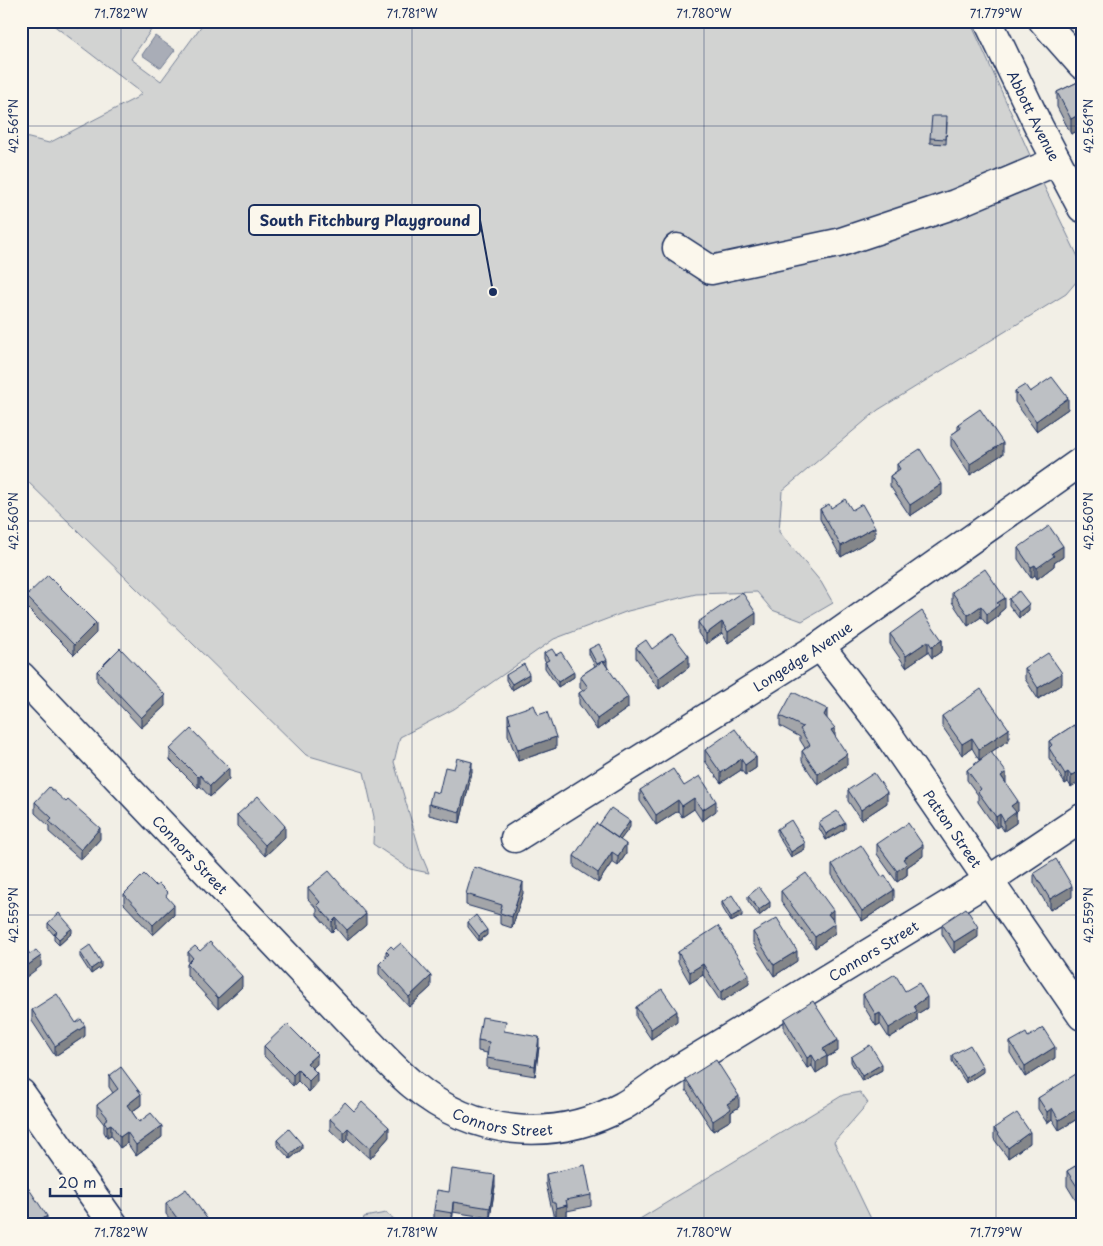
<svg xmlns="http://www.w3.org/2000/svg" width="1103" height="1246" font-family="'Playpen Sans',sans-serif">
	<rect width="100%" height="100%" fill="#f2efe6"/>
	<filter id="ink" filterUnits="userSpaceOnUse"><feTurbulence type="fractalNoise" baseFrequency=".02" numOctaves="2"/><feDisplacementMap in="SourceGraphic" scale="10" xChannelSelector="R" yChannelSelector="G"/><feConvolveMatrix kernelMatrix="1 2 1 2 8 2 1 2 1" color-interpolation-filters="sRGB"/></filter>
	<g filter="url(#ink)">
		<path fill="#d2d3d2" stroke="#768198" d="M48 21H69L79 28 82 23 88 27 92 21H154L156 23 131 59 161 81 205 21H970L1042 182 1082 265V275L1066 294 878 410 782 491 779 532 821 582 833 603 802 621 772 610 757 592 696 594 628 611 554 639 454 709 400 737 394 762 421 854 429 873 410 869 373 844 374 817 364 772 306 755 21 475V136L49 143 136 98 142 93Z
			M860 1092 868 1103 834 1142 874 1225H630L843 1095Z
			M386 1213 402 1225H362L364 1217Z"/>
		<path fill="#a9adb7" stroke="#707b93" d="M155 36 175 50 161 68 142 55Z"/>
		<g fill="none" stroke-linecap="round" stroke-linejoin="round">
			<defs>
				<g id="minor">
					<path d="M1043 21 1082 65"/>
					<path d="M677 248 711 270 838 243 955 204 1057 161"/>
					<path id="s1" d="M820 646 883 727 1082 1016"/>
					<path id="s2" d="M21 676 361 1034C378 1051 394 1069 413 1085 474 1136 552 1144 623 1106 637 1098 651 1087 664 1078L989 880 1082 818"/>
					<path id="s3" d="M515 838 820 646 1082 461"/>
					<path d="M21 1093 114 1225"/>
				</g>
				<g id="major">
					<path id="s4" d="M988 21 1039 127 1082 208"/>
				</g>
			</defs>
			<use href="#minor" stroke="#1b2f5e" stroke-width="31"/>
			<use href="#major" stroke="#1b2f5e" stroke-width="31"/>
			<use href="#minor" stroke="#fbf7ec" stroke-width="28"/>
			<use href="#major" stroke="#fbf7ec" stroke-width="28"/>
		</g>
		<path fill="#a3a5a9" stroke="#1b2f5e" d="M69 21H84L79 28Z
			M1082 80V129L1071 134 1057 107V92Z
			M947 122 946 144 930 143V138Z
			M1082 348V373L1079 369V349Z
			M1015 391 1030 392 1068 409 1036 431 1015 402Z
			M958 424 1003 454 970 475 951 446V435L958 430Z
			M897 464 942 495 910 516 890 486V476L897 471Z
			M831 508 852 510 875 537 841 557 820 519V509Z
			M1018 548 1063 557 1054 563V566L1037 579 1035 575 1031 578 1018 559Z
			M952 592 1005 608 999 613V616L987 625 981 617 968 626 952 602Z
			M26 596 96 633 74 655 26 607Z
			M1009 599 1029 610 1019 618 1009 605Z
			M698 622 756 624 728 643 722 633 706 644 698 633Z
			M890 634 942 640V651L932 658 928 652 906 667 890 644Z
			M636 647 652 649 689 667 659 689 636 658Z
			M589 649 607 666 628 708 597 730 579 704V693L583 691 580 687V676L595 666 589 654Z
			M544 653 556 655 574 677 558 687 545 668V662H546L544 659Z
			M1025 668 1062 684 1038 699 1025 679Z
			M97 671 165 706 141 728 97 681Z
			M506 675 529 680 512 690 506 680Z
			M508 714 538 715 556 748 518 761 508 735Z
			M780 716 827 719 847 765 818 785 802 761V751L805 748 800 740V737L780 726Z
			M942 716 1009 740 991 752 1018 811 1016 813V823L1004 831 1000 825 996 828 978 802V795L967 780V770L989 753 979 760 972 748 962 755 942 726Z
			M1074 725 1071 787 1068 782 1065 784 1049 758V741Z
			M170 749 229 779 210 797 200 786 198 788 170 760Z
			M705 750 756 757V768L745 775 741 770 721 783 705 761Z
			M472 772 460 823 429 815V804L439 793Z
			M684 786 716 811 702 821 694 809 682 817 678 811 656 825 640 801V790Z
			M848 790 887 803 861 820 848 801Z
			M35 802 100 839 81 860 49 832V826L35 813Z
			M237 815 285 837 265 856 237 826Z
			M819 822 845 829 826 840 819 828Z
			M599 826 630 827 620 840 626 854 618 866 612 862 598 883 574 867V856Z
			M777 829 805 849 791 857 777 834Z
			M877 844 923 856 907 867V875L897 882 877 854Z
			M832 864 894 900 862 921 832 875Z
			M1034 873 1072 897 1050 910 1034 883Z
			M156 886 174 915 153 935 124 904V894Z
			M308 888 366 925 347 941 336 928 332 932 317 915V909L308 899Z
			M781 891 835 933 815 948 781 901Z
			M523 893 512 928 500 924V915L466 905V894Z
			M748 896 770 907 759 916 748 901Z
			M722 902 742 916 731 922 722 907Z
			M468 922 487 935 479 941 468 927Z
			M48 923 72 933 59 945 54 940V935L48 928Z
			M942 924 978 937 954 953 942 934Z
			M753 932 797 961 774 976 753 943Z
			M386 951 431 987 409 1007 379 974V964L386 957Z
			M80 952 101 967 91 974 80 957Z
			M188 952 242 987 218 1009 187 975V964L188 963Z
			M678 952 749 984 721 1002 703 975 690 983 678 962Z
			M905 991 927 1008 917 1014V1021L889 1038 880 1024 876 1026 863 1005V994Z
			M636 1007 677 1021 651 1039 636 1017Z
			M32 1010 85 1036 55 1056 32 1021Z
			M784 1019 838 1051 827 1057V1066L816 1073 812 1066 807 1068 784 1030Z
			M1028 1037 1055 1058 1025 1077 1010 1053V1042Z
			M478 1040 539 1047 535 1076 487 1068V1053L478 1051Z
			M264 1046 317 1064 313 1068 317 1083 309 1092 298 1081 293 1086 264 1056Z
			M952 1055 983 1072 966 1083 952 1061Z
			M851 1057 882 1070 862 1081 851 1062Z
			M109 1076 141 1105 132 1112 139 1122 162 1137 136 1156 127 1143 120 1148 111 1135 107 1137 104 1132V1124L97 1115V1105L113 1093 109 1087Z
			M1082 1076V1116L1059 1130 1052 1119 1047 1123 1038 1109V1098Z
			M686 1079 739 1107 731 1112V1120L713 1131 686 1090Z
			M354 1111 389 1137 370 1159 348 1139 344 1143 330 1130V1119Z
			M994 1128 1030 1143 1008 1158 994 1139Z
			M277 1140 302 1149 290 1159 277 1145Z
			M1082 1162V1202H1081L1078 1204 1067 1186V1171Z
			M546 1174 591 1195V1206L567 1211V1216L556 1218 555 1214H553L546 1184Z
			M495 1186 490 1218 453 1212 452 1224 434 1221V1210L449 1192Z
			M166 1203 208 1225H174L166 1214Z"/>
		<path fill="#848689" stroke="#1b2f5e" d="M79 21H84L79 28Z
			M1082 113V129L1071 134V119Z
			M1068 398V409L1036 431V421Z
			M1003 443V454L970 475V464Z
			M942 484V495L910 516V505Z
			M875 527V537L841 557V546Z
			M1063 546V557L1054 563V566L1037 579V568L1052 553Z
			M1035 565V575L1031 578V567Z
			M1005 598V608L999 613V616L987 625V614L997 603Z
			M1029 604V610L1019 618V612Z
			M981 606V617L968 626V615Z
			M756 613V624L728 643V632Z
			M722 622V633L706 644V634Z
			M96 623V633L74 655V645Z
			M942 640V651L932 658V647Z
			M928 641V652L906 667V656Z
			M689 656V667L659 689V678Z
			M607 660V666L598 671V666Z
			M574 672V677L558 687V682Z
			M1062 673V684L1038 699V688Z
			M529 674V680L512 690V684Z
			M165 695V706L141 728V718Z
			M628 697V708L597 730V719Z
			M827 709V720L824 715Z
			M835 728V738L831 730Z
			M1009 729V740L979 760V749Z
			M556 737V748L518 761V750Z
			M972 738V748L962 755V744Z
			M847 754V765L818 785V774Z
			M756 757V768L745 775V765Z
			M741 759V770L721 783V773Z
			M472 762V772L460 823V812Z
			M229 768V779L210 797V786Z
			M1082 770V780L1071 787V776Z
			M1006 772V783L1001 776Z
			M1068 772V782L1065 784V774Z
			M200 775V786L198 788V777Z
			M887 792V803L861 820V810Z
			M694 798V809L682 817V806Z
			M678 800V811L656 825V815Z
			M716 801V811L702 821V810Z
			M1018 801V811L1016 813V823L1004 831V821L1011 806Z
			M1000 814V825L996 828V817Z
			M630 821V827L618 843V838Z
			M845 823V829L826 840V834Z
			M285 826V837L265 856V845Z
			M100 828V839L81 860V850Z
			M805 843V849L791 857V852Z
			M626 844V854L618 866V856Z
			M923 845V856L907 867V875L897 882V871L903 859Z
			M612 852V862L598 883V873Z
			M523 882V893L512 928V917Z
			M1072 886V897L1050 910V899Z
			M894 890V900L862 921V911Z
			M770 902V907L759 916V910Z
			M174 905V915L153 935V925Z
			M833 910V920L828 914Z
			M742 911V916L731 922V917Z
			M366 914V925L347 941V930Z
			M336 918V928L332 932V922Z
			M835 923V933L815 948V937Z
			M978 927V937L954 953V942Z
			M72 928V933L59 945V939Z
			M487 930V935L479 941V936Z
			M797 951V961L774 976V965Z
			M41 956V966L21 981V970Z
			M101 962V967L91 974V969Z
			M703 964V975L690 983V972Z
			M749 974V984L721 1002V992Z
			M242 976V987L218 1009V998Z
			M431 976V987L409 1007V997Z
			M927 997V1008L917 1014V1021L889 1038V1028L914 1006Z
			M677 1011V1021L651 1039V1029Z
			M880 1013V1024L876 1026V1015Z
			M85 1026V1036L55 1056V1046Z
			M539 1037V1047L535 1076V1066Z
			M838 1040V1051L827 1057V1066L816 1073V1062L823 1049Z
			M1055 1047V1058L1025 1077V1066Z
			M317 1054V1064L307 1073V1063Z
			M812 1055V1066L807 1068V1058Z
			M882 1064V1070L862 1081V1076Z
			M983 1067V1072L966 1083V1078Z
			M298 1070V1081L293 1086V1075Z
			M317 1073V1083L309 1092V1081Z
			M141 1094V1105L127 1115V1105Z
			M739 1096V1107L731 1112V1120L713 1131V1121L727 1104Z
			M1082 1106V1116L1059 1130V1120Z
			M1052 1108V1119L1047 1123V1112Z
			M111 1124V1135L107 1137V1126Z
			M162 1126V1137L136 1156V1145Z
			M389 1127V1137L370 1159V1148Z
			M348 1128V1139L344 1143V1132Z
			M127 1132V1143L120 1148V1137Z
			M1030 1132V1143L1008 1158V1148Z
			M302 1144V1149L290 1159V1154Z
			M495 1175V1186L490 1218V1208Z
			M1081 1186V1202L1078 1204V1188Z
			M453 1202V1212L452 1224V1213Z
			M567 1205V1216L556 1218V1208Z
			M47 1216V1225H34Z
			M208 1220V1225H202Z"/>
		<path fill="#bdc0c4" stroke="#1b2f5e" d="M1082 80V113L1071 119 1057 92Z
			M932 116H947L946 139 930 138Z
			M1052 377 1068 398 1036 421 1015 391 1025 385 1030 392Z
			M980 409 1003 443 970 464 951 435 961 428 958 424Z
			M920 449 942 484 910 505 890 476 900 469 897 464Z
			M845 499 852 510 862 504 875 527 841 546 820 509 829 504 831 508Z
			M1049 526 1063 546 1052 553 1054 556 1037 568 1035 565 1031 567 1018 548Z
			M985 569 1005 598 997 603 999 605 987 614 981 606 968 615 952 592Z
			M48 575 96 623 74 645 26 596Z
			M1019 591 1029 604 1019 612 1009 599Z
			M742 592 756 613 728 632 722 622 706 634 698 622Z
			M922 611 942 640 932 647 928 641 906 656 890 634Z
			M672 634 689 656 659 678 636 647 646 640 652 649Z
			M599 644 607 660 604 662 603 661 597 664 589 649Z
			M120 648 165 695 141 718 97 671Z
			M552 649 556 655 561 652 574 672 558 682 545 662 549 660 544 653Z
			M1048 653 1062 673 1038 688 1025 668Z
			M603 661 628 697 597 719 579 693 588 687 580 676Z
			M524 664 529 674 512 684 506 675Z
			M981 689 1009 729 979 749 972 738 962 744 942 716Z
			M793 692 827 709 824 715 835 728 831 730 847 754 818 774 802 751 810 745 800 729 803 727 780 716Z
			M534 705 538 715 547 712 556 737 518 750 508 724 511 723 508 714Z
			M1074 725 1082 737V770L1071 776 1068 772 1065 774 1049 748 1052 745 1049 741Z
			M191 729 229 768 210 786 200 775 198 777 170 749Z
			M735 729 756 757 745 765 741 759 721 773 705 750Z
			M991 752 1006 772 1001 776 1018 801 1011 806 1016 812 1004 821 1000 814 996 817 978 792 981 789 967 770Z
			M457 758 472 762 460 812 429 804 432 791 439 793 445 767 454 769Z
			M673 769 684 786 700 776 716 801 702 810 694 798 682 806 678 800 656 815 640 790Z
			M874 773 887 792 861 810 848 790Z
			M49 787 66 802 68 800 100 828 81 850 49 821 52 818 35 802Z
			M258 796 285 826 265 845 237 815Z
			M611 808 630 821 618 838 599 825Z
			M837 811 845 823 826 834 819 822Z
			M791 820 805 843 791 852 777 829Z
			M596 823 626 844 618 856 612 852 598 873 574 856Z
			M908 823 923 845 903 859 907 864 897 871 877 844Z
			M861 845 882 877 885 875 894 890 862 911 832 864Z
			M1056 859 1072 886 1050 899 1034 873Z
			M474 867 523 882 512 917 500 913 502 905 466 894Z
			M329 871 366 914 347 930 336 918 332 922 317 905 320 902 308 888Z
			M806 873 833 910 828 914 835 923 815 937 781 891Z
			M144 874 156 886 159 884 168 893 166 896 174 905 153 925 124 894Z
			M759 887 770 902 759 910 748 896Z
			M732 895 742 911 731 917 722 902Z
			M966 908 978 927 954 942 942 924Z
			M59 913 72 928 59 939 54 934 57 932 48 923Z
			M476 915 487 930 479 936 468 922Z
			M777 918 797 951 774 965 753 932Z
			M718 926 749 974 721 992 703 964 690 972 678 952Z
			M21 942 30 954 36 950 41 956 21 970Z
			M210 942 242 976 218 998 187 964 193 958 188 952 195 946 200 951Z
			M401 943 431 976 409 997 379 964 389 954 386 951 391 946 394 949Z
			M90 945 101 962 91 969 80 952Z
			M895 974 905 991 919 983 927 997 914 1006 917 1011 889 1028 880 1013 876 1015 863 994Z
			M662 989 677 1011 651 1029 636 1007Z
			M57 994 76 1023 81 1019 85 1026 55 1046 32 1010Z
			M813 1001 838 1040 823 1049 827 1056 816 1062 812 1055 807 1058 784 1019Z
			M482 1017 506 1021 504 1031 539 1037 535 1066 487 1058 489 1042 478 1040Z
			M287 1024 317 1054 307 1063 317 1073 309 1081 298 1070 293 1075 264 1046Z
			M1043 1028 1055 1047 1025 1066 1010 1042 1026 1033 1028 1037Z
			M870 1045 882 1064 862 1076 851 1057Z
			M970 1045 983 1067 966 1078 952 1055Z
			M716 1060 739 1096 727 1104 731 1109 713 1121 686 1079Z
			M121 1067 141 1094 127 1105 139 1122 151 1113 162 1126 136 1145 127 1132 120 1137 111 1124 107 1126 104 1121 108 1118 97 1105 118 1089 109 1076Z
			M1079 1072 1082 1076V1106L1059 1120 1052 1108 1047 1112 1038 1098Z
			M345 1102 354 1111 362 1102 389 1127 370 1148 348 1128 344 1132 330 1119Z
			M1017 1113 1030 1132 1008 1148 994 1128Z
			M289 1129 302 1144 290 1154 277 1140Z
			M1082 1162V1187L1081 1186 1078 1188 1067 1171Z
			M585 1165 591 1195 566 1200 567 1205 556 1208 555 1203H553L546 1174Z
			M452 1169 495 1175 490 1208 453 1202 452 1213 434 1210 437 1190 449 1192Z
			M21 1177 47 1216 34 1225H21Z
			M186 1189 208 1220 202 1225H182L166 1203Z"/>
	</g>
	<path fill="none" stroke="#1b2f5e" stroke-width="1" stroke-opacity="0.45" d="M121 21V1225M412 21V1225M704 21V1225M996 21V1225M21 126H1082M21 521H1082M21 915H1082"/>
	<g text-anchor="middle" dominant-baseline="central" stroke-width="5" stroke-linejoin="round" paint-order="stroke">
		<g font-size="14" fill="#1b2f5e" stroke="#fbf7ec">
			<text stroke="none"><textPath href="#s4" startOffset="105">Abbott Avenue</textPath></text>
			<text stroke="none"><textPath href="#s3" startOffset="340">Longedge Avenue</textPath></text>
			<text stroke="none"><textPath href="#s1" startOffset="226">Patton Street</textPath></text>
			<text stroke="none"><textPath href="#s2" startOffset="246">Connors Street</textPath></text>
			<text stroke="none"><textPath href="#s2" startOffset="1086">Connors Street</textPath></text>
			<text stroke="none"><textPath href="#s2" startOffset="666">Connors Street</textPath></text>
		</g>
	</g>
	<path fill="none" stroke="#1b2f5e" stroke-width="2" d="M493 292L480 220"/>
	<circle fill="#1b2f5e" stroke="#fbf7ec" stroke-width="2" cx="493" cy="292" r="5"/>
	<rect fill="#fbf7ec" stroke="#1b2f5e" stroke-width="2" x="249" y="205" width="231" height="30" rx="5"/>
	<g font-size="15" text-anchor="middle" font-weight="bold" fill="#1b2f5e">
		<text x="365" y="226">South Fitchburg Playground</text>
	</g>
	<rect width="1103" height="1246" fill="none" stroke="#fbf7ec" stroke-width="55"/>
	<path d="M50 1188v8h71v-8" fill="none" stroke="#1b2f5e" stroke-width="2.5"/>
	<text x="58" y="1188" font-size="15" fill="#1b2f5e" stroke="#fbf7ec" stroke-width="4" paint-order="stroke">20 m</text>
	<rect x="28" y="28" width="1048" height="1190" fill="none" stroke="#1b2f5e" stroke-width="2"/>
	<g font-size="12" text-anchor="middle" fill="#1b2f5e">
		<text x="121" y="18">71.782°W</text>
		<text x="412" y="18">71.781°W</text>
		<text x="704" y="18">71.780°W</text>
		<text x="996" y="18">71.779°W</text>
		<text transform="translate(14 126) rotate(-90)" y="4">42.561°N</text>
		<text transform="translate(1089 126) rotate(-90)" y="4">42.561°N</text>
		<text transform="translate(14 521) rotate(-90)" y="4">42.560°N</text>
		<text transform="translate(1089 521) rotate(-90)" y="4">42.560°N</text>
		<text transform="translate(14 915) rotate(-90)" y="4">42.559°N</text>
		<text transform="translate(1089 915) rotate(-90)" y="4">42.559°N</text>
		<text x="121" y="1237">71.782°W</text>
		<text x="412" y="1237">71.781°W</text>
		<text x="704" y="1237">71.780°W</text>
		<text x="996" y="1237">71.779°W</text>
	</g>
</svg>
